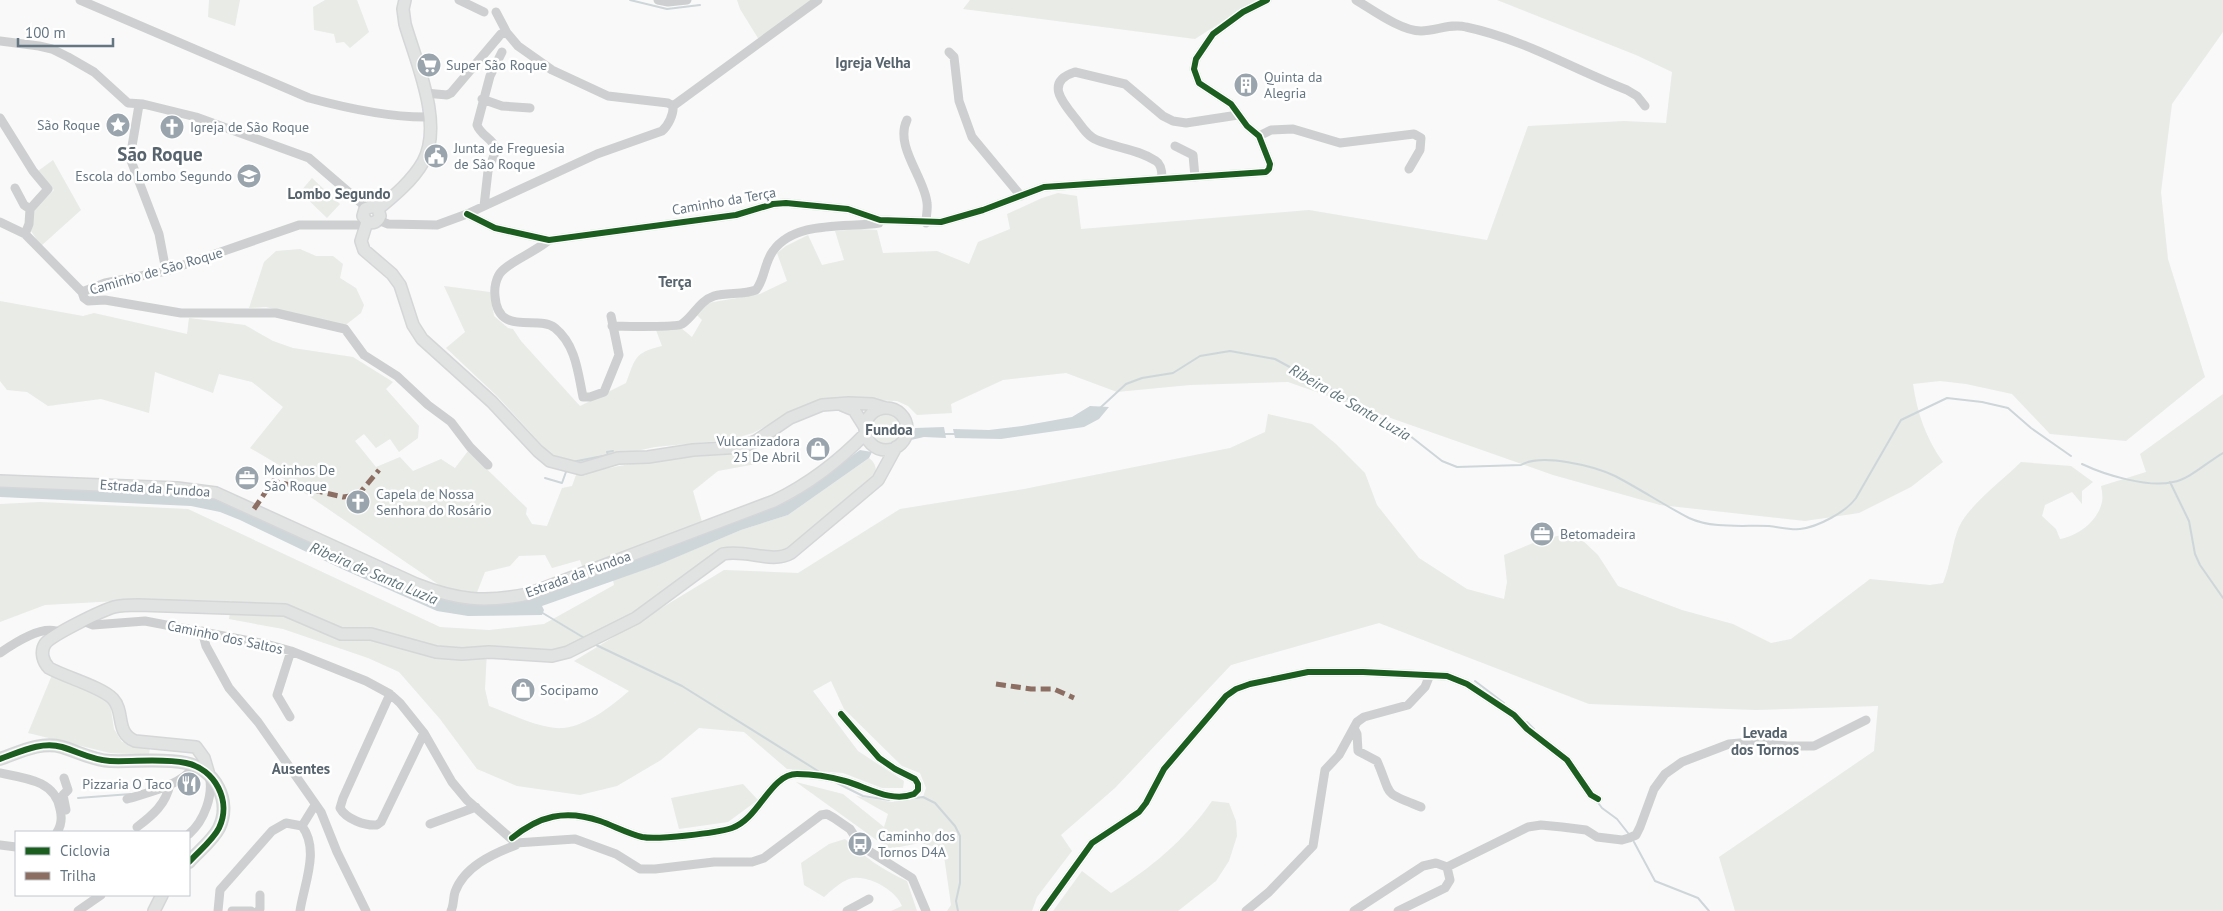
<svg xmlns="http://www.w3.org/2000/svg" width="2223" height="911" font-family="'PT Sans',sans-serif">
	<rect width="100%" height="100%" fill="#f9f9f9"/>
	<path fill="#e8ebe6" d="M209 0H240L235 26 208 17Z
		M325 0H357L369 32 350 48 344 42 336 43 334 34 314 30 313 7Z
		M737 0H818L761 43 740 9Z
		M970 0H1256L1195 39 963 9Z
		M1497 0H2223V32L2172 104 2161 192 2168 259 2205 377 2126 441 2050 434 2012 394 1966 384 1940 381 1913 384C1917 412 1926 439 1943 462L1911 487 1859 513 1805 521 1660 505 1553 475 1288 382 1190 385 1117 392 1066 373 1003 380 951 404 952 413 917 415 908 406 897 401 828 399 810 403 753 433 729 440 655 447 580 463 550 454 498 397 446 348 465 332 444 286 490 292 494 316 508 328 513 329 521 341 580 406 626 383C636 357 634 353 662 346L656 330 681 328 692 337 702 320 695 313 708 303 760 294 787 281 777 253 786 246 808 235 822 265 844 260 835 231 860 229 877 230 883 253 937 251 969 264 978 242 1010 229 1007 214 1042 198 1058 193 1077 196 1081 229 1309 210 1487 240 1528 126 1624 121 1666 123 1672 72 1636 55Z
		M53 160 81 210 41 246 31 231 34 208 54 190 38 171Z
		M312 178 340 204 327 218 300 192Z
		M300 249 316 256H333L343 264 340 278 356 288 364 305 361 313 343 327 266 307 249 308 264 262 276 251Z
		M0 301 83 316 94 313 187 334 189 318 245 325 273 341 293 348 353 357 393 382 386 389 419 426 418 438 399 452 390 439 376 448 364 434 355 441 376 467 400 457 413 471 441 459 455 468 468 451 527 508 526 514 532 524 547 526 562 488 572 486 576 475C636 461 694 454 755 452L766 462 718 471 693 491 702 522 583 569 580 560 552 568 545 555 519 556 510 566 485 572 476 595 448 591 274 472 279 465 250 448 283 407 252 382 219 374 213 393 155 372 149 413 101 399 48 406 27 392 7 390 0 381Z
		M2223 394V911H1735L1719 857 1874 751 1878 706 1756 710 1589 704 1379 623 1231 665 1115 788 1061 835 1072 851 1037 897 1032 911H947L951 905 943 849 920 843 889 849 796 782 843 794 884 827 888 814 856 796 892 802 923 797 926 788 920 773 902 766 844 709 831 681 813 691 858 751 904 781 903 788H882L843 773 787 769 744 732 699 728 661 760 617 786 580 795 517 786 477 769 440 719 399 672 368 658 283 629 229 619 232 601 136 600 45 605 0 622V504L40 502 188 509 440 627 489 630 544 624 614 585 613 580 657 565 741 530 788 515 869 458C876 463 877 470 875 478L781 556 736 548 642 612 568 647 540 653 487 651 485 689 489 706C509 713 542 730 563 728 586 726 612 706 629 691L574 661 724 570 798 573 900 509 1024 489 1230 448 1265 432 1268 414 1312 424 1336 444 1365 473 1377 505 1419 558 1467 589 1504 599 1507 582 1504 555 1543 539 1562 535 1580 538 1598 555 1618 586 1682 610 1733 624 1771 643 1791 639 1870 579 1930 585 1943 583C1951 564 1952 543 1959 527 1969 505 2004 479 2021 462L2071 466 2093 482 2082 491V504L2072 492 2045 505 2042 516 2056 529 2060 539C2078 536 2098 521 2102 502 2103 497 2102 491 2101 486L2146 472 2140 454Z
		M871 429a15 15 0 1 1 30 0a15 15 0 1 1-30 0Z
		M52 675 102 696 110 703 114 729 122 742 150 747 149 755 110 753 28 733Z
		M743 784 758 800 728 822 679 829 671 798Z
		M1212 801 1229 803 1236 821 1237 836 1229 861 1216 881 1178 911H1053L1082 871 1111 893C1150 869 1186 839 1212 801Z
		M845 839C863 856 884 871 907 881L917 911H891L902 906C896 890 866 873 849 879 840 882 831 891 824 897L804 885 801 863 829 844Z"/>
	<path fill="#ced6d9" d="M1090 406 1109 407 1099 419 1084 427 1001 439 955 438 953 429 989 430 1022 426 1072 417Z
		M944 427 946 438 924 437 911 440 915 428Z
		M860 450 872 452 869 458 788 515 741 530 658 565 542 606 544 610 542 615 468 616 437 611 342 569 240 520 220 512 191 506 0 497V486L197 494 224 501 434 596C465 606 497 606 528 600L773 508 792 499Z"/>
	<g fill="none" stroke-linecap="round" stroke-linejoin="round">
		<path stroke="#ced6d9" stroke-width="2" d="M630 0 667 9 700 5
			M1100 408 1126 384 1142 378 1173 373 1200 356 1230 351 1275 359 1343 396 1369 413 1400 428 1442 461 1457 467 1521 465C1542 453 1594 466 1615 476 1640 489 1664 505 1689 518 1713 529 1743 525 1769 526 1779 527 1790 530 1800 529 1818 527 1846 512 1856 498L1901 420 1947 398 1982 402 2008 408 2031 428 2071 456
			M943 434H955
			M572 462 608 455 607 452 613 451
			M2082 464C2105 475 2148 488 2173 482 2190 479 2207 462 2223 453
			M545 478 562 483 567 469
			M2170 482 2189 521 2195 554 2200 565 2223 598
			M541 612 586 639
			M594 644 682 686 818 771
			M1475 681 1504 703
			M1527 722 1534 729
			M837 783 863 796 889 800
			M78 798 131 794
			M914 798 923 797 935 803 955 826 960 836V883L956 901 958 911
			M1599 804 1602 808 1617 819 1628 833
			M1634 842 1655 881 1698 898 1709 911"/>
		<defs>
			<path id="major" d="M378 209C394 196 413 180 423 162 444 124 416 62 405 24L403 9 405 0
				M367 222 361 241 364 250 392 274 400 285 413 325 422 339 492 402 538 451 550 461 581 469 618 458 648 457 693 450 742 447 756 441 790 418 822 405 849 403 872 404 885 408
				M367 222 363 216 365 209 373 206 378 209
				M367 222C373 224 378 222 380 216L378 209
				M842 405 854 410 866 429
				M865 429a21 21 0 1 1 42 0a21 21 0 1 1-42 0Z
				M0 481 177 488 216 493 416 584C457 600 485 603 528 594L774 501C807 485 840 460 866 433
				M0 759C20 752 41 741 62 747 79 752 92 760 110 761 135 762 162 758 186 763 215 769 232 801 219 828 213 840 199 851 189 862
				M209 775 204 758 196 747 135 741C115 733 125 712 113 699 102 687 65 677 49 668 43 662 40 652 45 644 51 635 103 610 114 607 122 605 130 605 138 605L285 610 341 634H371L436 652 462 654 489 652 552 656 568 652 636 618 723 554C747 549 772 564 791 553L878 480 896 447
				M154 911 162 895"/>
		</defs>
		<use href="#major" stroke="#d5d6d7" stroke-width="14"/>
		<path stroke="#cecfd0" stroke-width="9" d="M80 0 309 98C346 108 392 118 430 117
			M459 0 484 12
			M658 0 668 2 687 0
			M1356 0C1373 10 1401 31 1421 31 1436 31 1451 23 1466 27 1523 39 1573 69 1627 90L1637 96 1645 106
			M496 12 507 33 518 46 552 70 608 96 668 103 673 106
			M0 41 39 46 52 49 68 57 94 72 128 103 143 104 196 117 309 158 367 208
			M949 52 954 57 959 101 972 137 1021 196
			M425 93 447 95 451 93 501 34 507 33
			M482 99 502 106 530 108
			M139 105 130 158 159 234 166 271
			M0 118 33 171 48 189 30 209 29 224 25 234
			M907 120C894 146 925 178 927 203 928 209 926 216 926 223
			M1259 136 1271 130 1293 129 1340 143 1414 134 1421 138 1420 150 1409 169
			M1175 146 1193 155 1195 177
			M1162 178C1162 171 1161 164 1156 161 1138 149 1116 148 1097 140 1088 137 1082 127 1076 119 1063 103 1044 82 1075 72L1125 84 1163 116 1173 121 1186 123 1238 115
			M15 188 24 205 30 209
			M484 206 488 171 496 150C494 139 481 136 477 125L490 76 502 52
			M467 214 495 228 549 240 736 215 773 204 786 203 848 209 880 220 941 222 983 210 1044 187 1266 172 1269 169 1270 164 1259 136 1247 126 1231 104 1199 83 1194 69 1196 59 1213 34 1243 12 1267 0
			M378 220 388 224 437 225 467 214 597 154 662 131C668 126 674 114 673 106L818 0
			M0 222 25 234 82 292 105 283 166 271 299 225H365
			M549 240C535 252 513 260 502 271 496 277 494 288 495 296 498 338 538 314 555 328 576 345 578 373 583 397H590L604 392 619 355 611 316
			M82 292 84 298 88 301 105 300 181 313H276L345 329 364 355 397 376 428 405 451 422 470 447 488 465
			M612 326C624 326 676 328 682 324 694 316 699 301 714 296 727 292 743 295 756 290 765 279 764 263 773 251 795 220 846 228 879 223L880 220
			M83 621 93 625 145 621 266 644 291 651 366 681 390 694 400 703 424 733 452 782 467 800 516 843
			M202 631 206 646 229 688 258 722 321 812 337 852 366 911
			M0 653C13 644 44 623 60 633
			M390 694 343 798 340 808C346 819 365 826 377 825L381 822 424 733
			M290 717 277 695 291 651
			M1354 728 1357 734 1358 751 1377 761C1393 798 1381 791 1421 807
			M0 773C24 778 55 780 60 809 62 817 61 826 57 832
			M64 778 68 790 63 795 66 810
			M127 799C150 792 180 786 195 766
			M430 824 476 807
			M302 826 315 805
			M137 827C153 815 166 804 170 784
			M189 834C204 821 214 795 209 775
			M512 838C539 816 565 809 600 821 614 826 627 833 642 837 657 840 717 833 732 828 759 819 770 774 797 774 811 774 831 777 845 781 867 787 891 803 914 794L918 790V784L915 779 895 769 879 758 841 714
			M516 843 575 839 616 854 640 869H655L714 862H752L764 858 821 815 827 814 834 818 850 829 861 846 912 878 926 911
			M0 845 16 847
			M1447 867 1528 827 1541 825 1562 827 1586 830 1597 837 1622 840 1629 838 1636 835 1640 827 1654 789 1665 774 1682 762 1729 744 1751 742 1787 746H1814L1866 720
			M78 911 101 895
			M218 911 220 890 272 831 286 823 302 826
			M232 911H251
			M258 911 260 909V895
			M300 911C304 884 320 850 302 826
			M451 911C454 905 453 898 455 892 464 867 492 854 516 845V843
			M847 911 869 899
			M1043 911 1092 843 1139 812 1146 803 1164 769 1226 696 1236 689 1250 684 1308 672H1363L1447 676 1467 684 1514 715 1527 729 1567 760 1591 795 1598 799
			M1246 911 1269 892 1313 846 1325 770 1339 755 1357 722 1364 717 1408 705 1425 687 1429 677
			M1354 911 1423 866 1436 863 1447 867 1450 880 1445 888 1398 911"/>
		<use href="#major" stroke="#e1e2e2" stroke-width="11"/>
		<path stroke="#8d6e63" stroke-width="5" stroke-dasharray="10 5" stroke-linecap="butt" d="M254 509 273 481 343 497 358 495 379 470
			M996 684 1031 689H1054L1074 698"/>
		<defs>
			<path id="cycleway" d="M467 214 495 228 549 240 736 215 773 204 786 203 848 209 880 220 941 222 983 210 1044 187 1266 172 1269 169 1270 164 1259 136 1247 126 1231 104 1199 83 1194 69 1196 59 1213 34 1243 12 1267 0
				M0 759C20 752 41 741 62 747 79 752 92 760 110 761 135 762 162 758 186 763 215 769 232 801 219 828 213 840 199 851 189 862
				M512 838C539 816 565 809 600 821 614 826 627 833 642 837 657 840 717 833 732 828 759 819 770 774 797 774 811 774 831 777 845 781 867 787 891 803 914 794L918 790V784L915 779 895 769 879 758 841 714
				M1043 911 1092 843 1139 812 1146 803 1164 769 1226 696 1236 689 1250 684 1308 672H1363L1447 676 1467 684 1514 715 1527 729 1567 760 1591 795 1598 799"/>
		</defs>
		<use href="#cycleway" stroke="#fff" stroke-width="9"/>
		<use href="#cycleway" stroke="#1b5e20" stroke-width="6"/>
	</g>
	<defs>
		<symbol id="supermarket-disc" viewBox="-11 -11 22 22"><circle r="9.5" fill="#99a4ac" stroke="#fff"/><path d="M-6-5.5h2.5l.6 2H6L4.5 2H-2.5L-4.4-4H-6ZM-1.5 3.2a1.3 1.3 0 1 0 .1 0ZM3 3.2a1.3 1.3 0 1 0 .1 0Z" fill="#fff"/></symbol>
		<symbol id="building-disc" viewBox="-11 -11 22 22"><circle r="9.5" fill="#99a4ac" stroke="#fff"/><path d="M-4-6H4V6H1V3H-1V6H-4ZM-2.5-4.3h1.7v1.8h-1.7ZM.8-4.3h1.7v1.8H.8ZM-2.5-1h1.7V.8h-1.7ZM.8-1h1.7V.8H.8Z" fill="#fff"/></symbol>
		<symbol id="sight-disc" viewBox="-11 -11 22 22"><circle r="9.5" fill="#99a4ac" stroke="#fff"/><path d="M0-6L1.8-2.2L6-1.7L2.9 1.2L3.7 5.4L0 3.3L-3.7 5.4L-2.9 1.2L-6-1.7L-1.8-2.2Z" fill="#fff"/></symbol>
		<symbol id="church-disc" viewBox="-11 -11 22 22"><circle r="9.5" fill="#99a4ac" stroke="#fff"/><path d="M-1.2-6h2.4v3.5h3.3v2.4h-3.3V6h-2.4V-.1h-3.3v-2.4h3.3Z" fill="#fff"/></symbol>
		<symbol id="civic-disc" viewBox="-11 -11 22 22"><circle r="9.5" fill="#99a4ac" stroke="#fff"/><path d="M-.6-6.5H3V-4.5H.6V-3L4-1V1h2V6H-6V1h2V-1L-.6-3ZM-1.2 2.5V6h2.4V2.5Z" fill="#fff"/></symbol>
		<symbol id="school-disc" viewBox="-11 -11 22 22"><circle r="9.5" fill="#99a4ac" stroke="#fff"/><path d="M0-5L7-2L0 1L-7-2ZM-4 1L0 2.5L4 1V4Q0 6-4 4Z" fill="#fff"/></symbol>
		<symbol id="shop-disc" viewBox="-11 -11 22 22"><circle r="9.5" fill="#99a4ac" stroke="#fff"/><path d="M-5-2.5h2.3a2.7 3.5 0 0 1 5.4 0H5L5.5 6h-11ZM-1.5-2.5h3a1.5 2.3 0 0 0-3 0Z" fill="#fff"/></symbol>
		<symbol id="office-disc" viewBox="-11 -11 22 22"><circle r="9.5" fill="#99a4ac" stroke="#fff"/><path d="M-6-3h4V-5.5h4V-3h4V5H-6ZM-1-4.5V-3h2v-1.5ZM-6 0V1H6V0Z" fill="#fff"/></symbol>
		<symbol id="restaurant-disc" viewBox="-11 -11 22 22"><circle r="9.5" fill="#99a4ac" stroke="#fff"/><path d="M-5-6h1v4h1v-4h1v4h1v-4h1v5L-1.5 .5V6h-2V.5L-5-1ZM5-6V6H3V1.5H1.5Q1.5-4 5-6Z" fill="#fff"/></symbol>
		<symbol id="bus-disc" viewBox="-11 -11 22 22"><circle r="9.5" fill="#99a4ac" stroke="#fff"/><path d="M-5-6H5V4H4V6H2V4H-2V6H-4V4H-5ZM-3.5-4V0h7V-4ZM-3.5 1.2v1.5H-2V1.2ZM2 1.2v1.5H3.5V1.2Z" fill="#fff"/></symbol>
	</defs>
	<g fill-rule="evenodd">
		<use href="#supermarket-disc" x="415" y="51" width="28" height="28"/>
		<use href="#building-disc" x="1232" y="71" width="28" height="28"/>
		<use href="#sight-disc" x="104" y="111" width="28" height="28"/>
		<use href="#church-disc" x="158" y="113" width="28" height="28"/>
		<use href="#civic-disc" x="422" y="142" width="28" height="28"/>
		<use href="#school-disc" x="235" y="162" width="28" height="28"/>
		<use href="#shop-disc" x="804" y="435" width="28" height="28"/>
		<use href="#office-disc" x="233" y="464" width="28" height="28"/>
		<use href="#church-disc" x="344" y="488" width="28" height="28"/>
		<use href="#office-disc" x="1528" y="520" width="28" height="28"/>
		<use href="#shop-disc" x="509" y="676" width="28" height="28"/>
		<use href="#restaurant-disc" x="175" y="770" width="28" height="28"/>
		<use href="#bus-disc" x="846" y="830" width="28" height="28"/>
	</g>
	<g text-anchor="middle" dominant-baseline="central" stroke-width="5" stroke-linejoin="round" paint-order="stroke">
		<g font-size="14" fill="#657683" stroke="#fff" text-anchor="start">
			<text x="446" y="65">Super São Roque</text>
			<text x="1264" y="77">Quinta da<tspan x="1264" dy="16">Alegria</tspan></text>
			<text x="100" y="125" text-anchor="end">São Roque</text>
			<text x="190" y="127">Igreja de São Roque</text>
			<text x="454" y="148">Junta de Freguesia<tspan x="454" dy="16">de São Roque</tspan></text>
			<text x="232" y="176" text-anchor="end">Escola do Lombo Segundo</text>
			<text x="800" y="441" text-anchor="end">Vulcanizadora<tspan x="800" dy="16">25 De Abril</tspan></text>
			<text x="264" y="470">Moinhos De<tspan x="264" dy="16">São Roque</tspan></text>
			<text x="376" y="494">Capela de Nossa<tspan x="376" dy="16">Senhora do Rosário</tspan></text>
			<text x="1560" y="534">Betomadeira</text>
			<text x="540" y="690">Socipamo</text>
			<text x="172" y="784" text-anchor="end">Pizzaria O Taco</text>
			<text x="878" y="836">Caminho dos<tspan x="878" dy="16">Tornos D4A</tspan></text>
		</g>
		<g font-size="14" fill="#657683" stroke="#fff">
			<text transform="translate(724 201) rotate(-10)">Caminho da Terça</text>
			<text transform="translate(156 271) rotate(-16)">Caminho de São Roque</text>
			<text transform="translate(155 488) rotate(4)">Estrada da Fundoa</text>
			<text transform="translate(578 574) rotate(-20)">Estrada da Fundoa</text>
			<text transform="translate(225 637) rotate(12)">Caminho dos Saltos</text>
		</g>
		<g font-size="15" font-weight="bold" fill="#57646e" stroke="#fff">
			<text x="873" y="62">Igreja Velha</text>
			<text x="339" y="193">Lombo Segundo</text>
			<text x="675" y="281">Terça</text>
			<text x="889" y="429">Fundoa</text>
			<text x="1765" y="732">Levada<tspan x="1765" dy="17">dos Tornos</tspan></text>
			<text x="301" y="768">Ausentes</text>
		</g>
		<g font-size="15" font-style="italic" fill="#60757c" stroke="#fff">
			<text transform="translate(1350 402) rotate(30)">Ribeira de Santa Luzia</text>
			<text transform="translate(374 573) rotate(23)">Ribeira de Santa Luzia</text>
		</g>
		<g font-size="19" font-weight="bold" fill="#57646e" stroke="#fff">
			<text x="160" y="154">São Roque</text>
		</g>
	</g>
	<rect x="15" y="831" width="175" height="65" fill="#ffffff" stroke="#c1c8cd"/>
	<rect x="25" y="847" width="25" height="8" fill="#1b5e20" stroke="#c1c8cd"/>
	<text x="60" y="856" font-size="15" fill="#657683">Ciclovia</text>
	<rect x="25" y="872" width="25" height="8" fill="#8d6e63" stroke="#c1c8cd"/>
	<text x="60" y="881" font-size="15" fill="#657683">Trilha</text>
	<path d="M18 38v8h95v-8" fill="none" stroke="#657683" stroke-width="2.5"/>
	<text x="25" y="38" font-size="15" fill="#657683" stroke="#ffffff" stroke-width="4" paint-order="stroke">100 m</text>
</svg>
